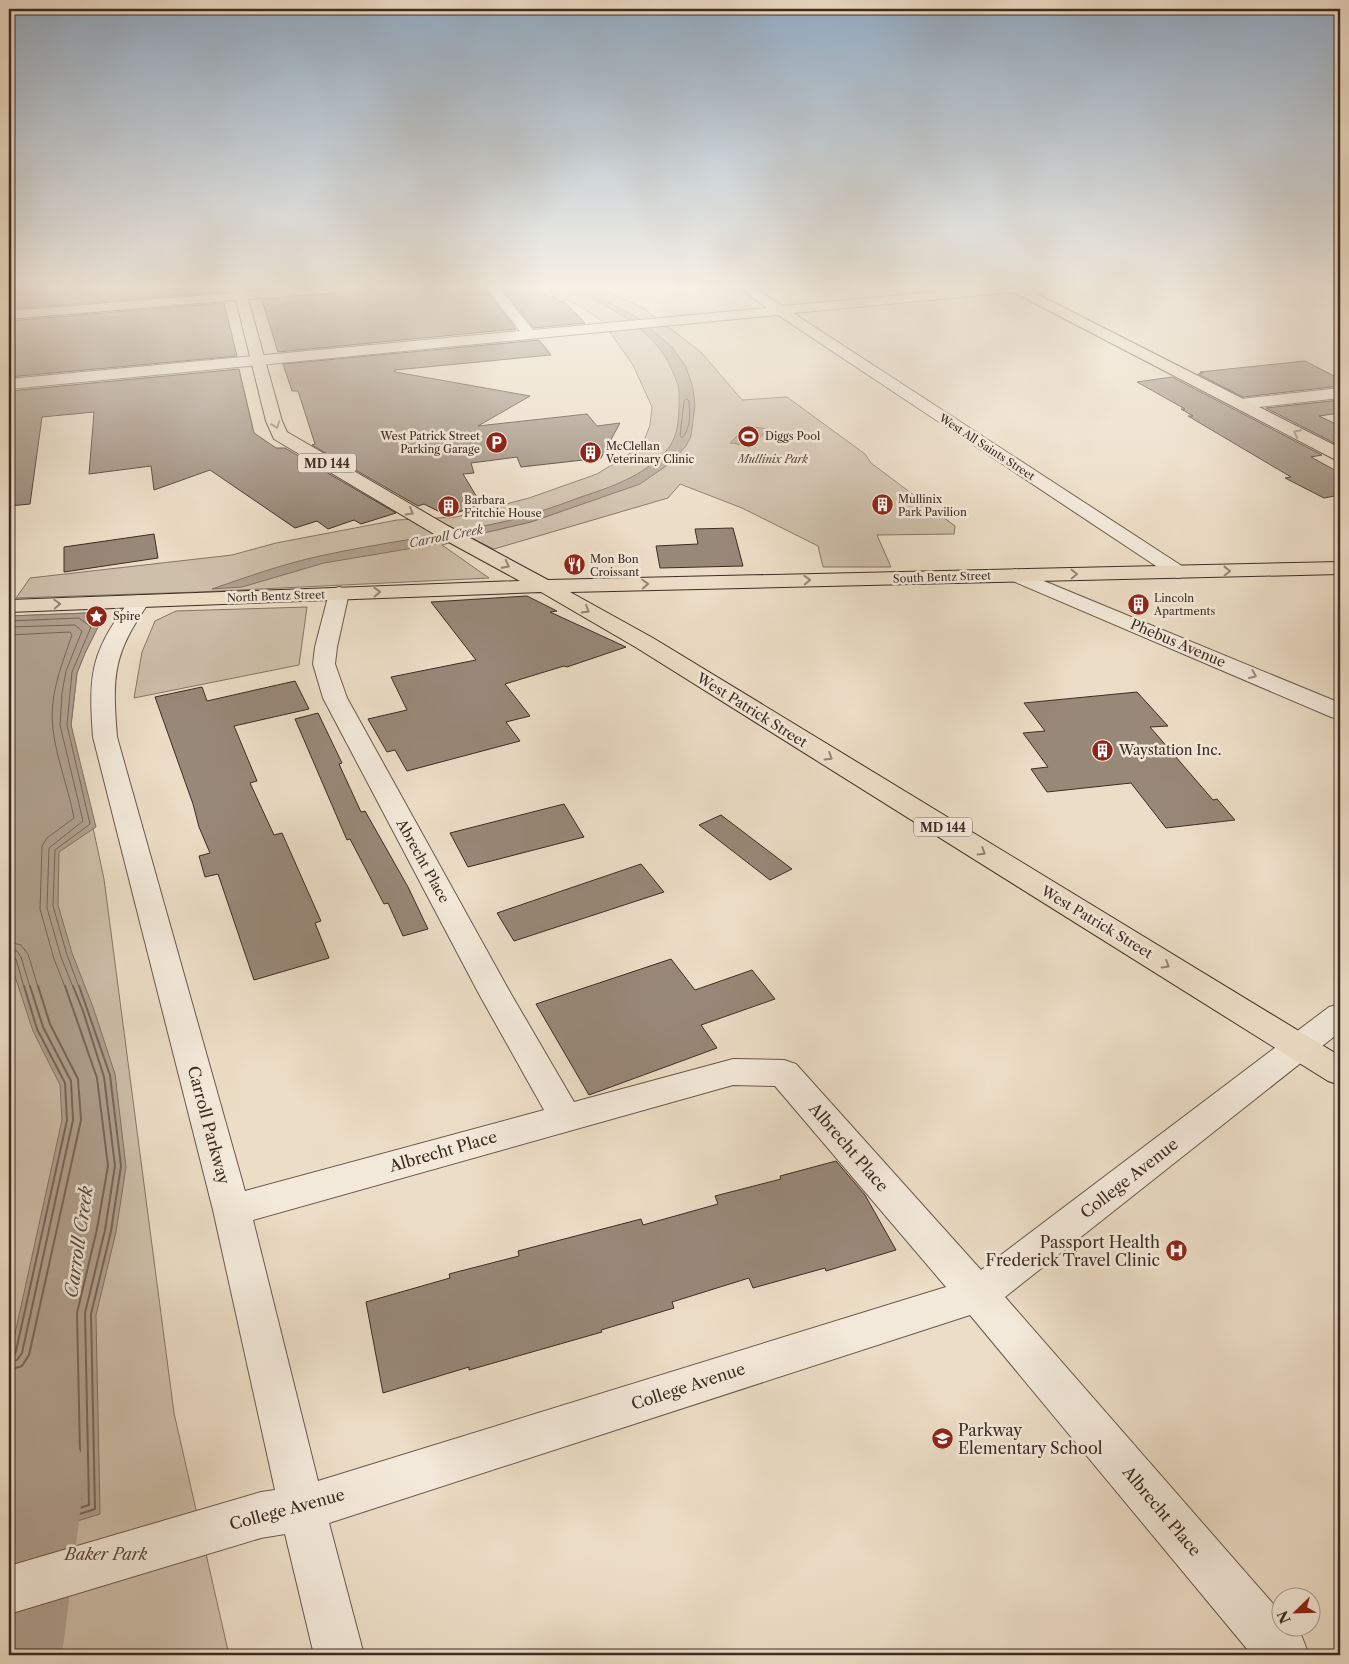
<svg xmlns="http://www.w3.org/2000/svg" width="1349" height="1664" font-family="'Libre Caslon Text',serif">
	<rect width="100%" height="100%" fill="#ecddc6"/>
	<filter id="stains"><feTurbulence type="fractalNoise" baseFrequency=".004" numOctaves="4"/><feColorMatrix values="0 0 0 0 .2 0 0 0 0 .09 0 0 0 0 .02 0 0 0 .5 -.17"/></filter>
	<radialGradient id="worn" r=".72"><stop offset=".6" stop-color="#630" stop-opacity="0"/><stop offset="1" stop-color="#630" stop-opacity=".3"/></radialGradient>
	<path fill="#cebfaa" stroke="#867666" d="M542 288H600L645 309 701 352 742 400 787 397 865 454 871 463 955 526 954 534 877 535 891 567H823L818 546 742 508 680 484 668 498 494 549 469 537 442 545 489 578 198 592 16 598 30 578 232 555 276 543 397 520 456 517 529 498 597 474 642 446 650 425 652 407 633 365 602 321 581 307Z
		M307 607 299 665 134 698 142 652 155 621 176 611Z
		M88 613 85 616 86 619 96 621 102 619 85 653 77 673 71 725 104 879 174 1413 229 1655H9V616Z"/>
	<path fill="#b1a18f" stroke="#837264" d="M566 288H579L637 317 672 347 686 367 693 388 695 406 691 436 686 446 669 464 640 484 531 522 437 544 324 563 242 587 212 589C247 577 283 564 320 556 379 543 439 536 498 523 526 517 554 507 581 497 611 487 644 476 666 451 680 436 679 413 679 393 679 386 676 379 673 372 655 328 608 305 566 288Z
		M747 426 768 429 752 446 730 443Z
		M88 613 85 616 86 619 96 621 102 619 85 653 77 673 71 725 96 827 59 852 58 905 72 953 93 1007 115 1074 126 1167 116 1232 96 1315 100 1514 9 1542V1361L62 1120 60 1085 33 1031 9 958V616Z"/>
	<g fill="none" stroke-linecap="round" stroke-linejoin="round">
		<path stroke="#786659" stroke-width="1" d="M687 399 689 401C690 413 691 428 682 438L680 436 684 401Z
			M9 621 79 618 91 627 72 672 67 725 90 824 55 850 53 906 67 955 79 987
			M9 627 75 625 82 631 66 671 62 693 60 725 83 821 49 848 47 908 61 957 73 987
			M9 635 70 632 72 635C63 661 52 688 52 717 53 751 68 785 74 818L47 838 42 846 40 909 54 959 65 987
			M9 942 21 945 28 954 38 987
			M9 949 17 951 21 957 30 987
			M9 956 16 959 24 987"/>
		<path stroke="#786659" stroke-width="2" d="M9 1356 14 1355 16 1351 67 1120 65 1083 37 1029 24 986
			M9 1362 17 1360 22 1353 73 1120 71 1081 43 1027 30 986
			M9 1370 22 1366 29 1355 81 1120 78 1079 50 1024 38 986
			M9 1522 81 1499 77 1313 97 1229 108 1166 97 1078 65 986
			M9 1530 89 1505 85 1313 105 1230 115 1166 104 1077 83 1011 73 986
			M9 1537 95 1509 91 1314 111 1231 121 1166 110 1075 79 986"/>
		<path fill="#b1a18f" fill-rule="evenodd" d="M45 1425 74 1437 86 1465 62 1655H9V1454L16 1437Z"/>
	</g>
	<path fill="#988878" stroke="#3e2c23" d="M9 288H220L221 292 9 309Z
		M390 288H484L516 329 278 352 262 300Z
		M501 288H537L548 297 554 296 559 301H564L585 323 534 328Z
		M224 303 237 356 9 377V321Z
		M539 340 551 355 395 370V372L530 396 478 426 587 414 597 426 620 423 601 458 521 467 517 457 471 463 474 473 463 474 481 504 448 516 424 504 418 506 312 445 315 444 298 391H292L283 364Z
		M1305 361 1340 379V386L1243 397 1198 374 1203 373 1200 372Z
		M239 369 254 433 276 448H285L396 513 361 524 354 520 328 529 317 521 295 528 210 470 154 490 151 466 89 474 94 412 42 417 30 504 9 506V391Z
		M1172 377 1322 455 1311 457 1340 473V495L1324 498 1285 478 1291 477 1188 416H1193L1181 409H1185L1137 382Z
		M1340 400V413L1319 416 1340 426V446L1266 408Z
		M733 528 743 566 660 568 656 546 698 544 695 529Z
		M154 534 158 558 64 572V547Z
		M527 596 557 611 550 612 626 647 567 667 564 666 505 684 530 716 506 722 520 741 407 771 395 750 387 752 368 719 407 710 391 677 476 660 431 602Z
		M295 681 309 709 234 726 257 781 250 783 274 835 282 833 321 921 315 923 329 958 254 980 218 874 205 877 199 856 210 853 199 827 193 804 155 697 202 687 207 701Z
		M1137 692 1168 726 1150 727 1213 800 1217 799 1235 820 1166 828 1131 783 1047 792 1031 769 1048 767 1023 733 1045 731 1024 703Z
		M318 713 342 763 339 764 361 812 365 811 408 887 428 929 403 936 388 903 384 904 350 839 347 840 295 719Z
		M564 804 584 837 468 867 450 833Z
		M721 815 792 869 770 880 699 825Z
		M641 864 664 892 514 941 497 913Z
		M671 959 695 990 752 970 775 999 701 1025 717 1048 589 1095 536 1004Z
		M836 1161 865 1195 896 1250 826 1271 825 1268 753 1288 749 1278 672 1302 674 1308 601 1330 602 1332 469 1370V1367L383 1393 366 1302 450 1278 449 1274 519 1256 518 1251 641 1219 643 1225 718 1204 715 1196 781 1179 780 1176Z"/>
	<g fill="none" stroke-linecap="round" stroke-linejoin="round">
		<defs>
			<path id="minor" d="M486 288H499L533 330 767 308 740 288H754L783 306 976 288H1021L1015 292 793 313 1185 568 1188 572 1185 576 1178 578 1171 576 778 315 9 389V379L520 331Z
				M1340 388V398L1241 409 1235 407 1233 404 1235 401 1241 399Z
				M1015 569 1340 703V719L1331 717 1008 579 1005 575 1008 571Z
				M339 587 346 589 349 593 337 647 335 664 347 698 511 994 574 1102 733 1059 784 1060 796 1064 981 1270 1329 1007 1340 1004V1032L1005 1297 1282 1614V1626H1292L1302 1637 1309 1655H1252L970 1315 329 1523 364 1655H314L285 1534 261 1538 9 1614V1566L261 1492 275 1490 213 1210 93 737C88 670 92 651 132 597L139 595 146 597 150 601C113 654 112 674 117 737L245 1191 544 1110 479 994 323 698 313 664 315 647 329 593 332 589ZM733 1085 775 1086 946 1287 318 1481 253 1220Z"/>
			<path id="major" d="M233 288H245L246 292 295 288H346L340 292 248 299 282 421 287 432 448 526 548 580 1340 562V574L570 592 653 638 1340 1056V1085L1328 1081 637 648 541 592 9 612V600L520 581 434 534 274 439 266 421 236 300 9 319V311L234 293Z
				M1009 288H1025L1340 448V460L1334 459 1011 291Z"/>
		</defs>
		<use href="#minor" stroke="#6a584c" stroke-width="2"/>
		<use href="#major" stroke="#3e2c23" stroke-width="2"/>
		<use href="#minor" fill="#f3e9da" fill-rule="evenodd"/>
		<use href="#major" fill="#ecddc6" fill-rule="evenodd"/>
	</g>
	<defs><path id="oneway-chevron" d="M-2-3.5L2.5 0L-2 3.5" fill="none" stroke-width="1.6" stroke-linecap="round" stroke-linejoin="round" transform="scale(1.25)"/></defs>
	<g stroke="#958474">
		<use href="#oneway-chevron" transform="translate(276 425) rotate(70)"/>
		<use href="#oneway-chevron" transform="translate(1297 433) rotate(-153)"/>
		<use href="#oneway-chevron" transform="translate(410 512) rotate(30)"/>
		<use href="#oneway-chevron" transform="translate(506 565) rotate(27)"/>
		<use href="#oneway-chevron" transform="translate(1227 571) rotate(-1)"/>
		<use href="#oneway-chevron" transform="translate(1074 574) rotate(-1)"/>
		<use href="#oneway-chevron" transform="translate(807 580) rotate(-2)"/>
		<use href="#oneway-chevron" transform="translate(645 584) rotate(-2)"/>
		<use href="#oneway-chevron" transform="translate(377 592) rotate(-2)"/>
		<use href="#oneway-chevron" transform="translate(57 604) rotate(-2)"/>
		<use href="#oneway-chevron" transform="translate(586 610) rotate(30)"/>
		<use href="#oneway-chevron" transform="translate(829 757) rotate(32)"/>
		<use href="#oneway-chevron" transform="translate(982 852) rotate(32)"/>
		<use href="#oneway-chevron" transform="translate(1166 965) rotate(31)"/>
	</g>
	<use stroke="#988a7e" href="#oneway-chevron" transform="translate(1253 675) rotate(23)"/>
	<linearGradient id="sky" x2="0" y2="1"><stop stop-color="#92acc4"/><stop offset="0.55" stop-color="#f6f0e5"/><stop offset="1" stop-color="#f6f0e5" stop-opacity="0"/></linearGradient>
	<rect width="1349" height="521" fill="url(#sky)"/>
	<defs>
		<symbol id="stadium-disc" viewBox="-11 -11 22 22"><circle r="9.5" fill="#8f2418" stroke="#f3e9da"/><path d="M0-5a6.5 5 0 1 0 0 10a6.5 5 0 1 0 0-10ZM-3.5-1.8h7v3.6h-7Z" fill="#fff"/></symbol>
		<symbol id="parking-disc" viewBox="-11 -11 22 22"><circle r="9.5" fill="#8f2418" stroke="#f3e9da"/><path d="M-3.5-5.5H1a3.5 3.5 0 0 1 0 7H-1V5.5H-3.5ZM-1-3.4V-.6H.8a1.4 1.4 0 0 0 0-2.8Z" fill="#fff"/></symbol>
		<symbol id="building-disc" viewBox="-11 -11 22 22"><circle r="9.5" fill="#8f2418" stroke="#f3e9da"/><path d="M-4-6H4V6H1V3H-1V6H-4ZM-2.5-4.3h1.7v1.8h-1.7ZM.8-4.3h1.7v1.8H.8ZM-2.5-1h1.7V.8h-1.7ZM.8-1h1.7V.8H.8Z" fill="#fff"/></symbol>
		<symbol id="restaurant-disc" viewBox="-11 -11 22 22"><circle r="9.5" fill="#8f2418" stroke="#f3e9da"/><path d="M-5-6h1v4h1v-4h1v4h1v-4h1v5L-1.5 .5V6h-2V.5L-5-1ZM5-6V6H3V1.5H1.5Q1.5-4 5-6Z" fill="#fff"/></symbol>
		<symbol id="sight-disc" viewBox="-11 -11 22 22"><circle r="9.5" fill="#8f2418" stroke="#f3e9da"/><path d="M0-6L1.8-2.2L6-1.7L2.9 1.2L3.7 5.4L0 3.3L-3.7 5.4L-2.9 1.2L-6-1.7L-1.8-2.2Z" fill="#fff"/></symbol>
		<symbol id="hospital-disc" viewBox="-11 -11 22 22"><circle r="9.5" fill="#8f2418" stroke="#f3e9da"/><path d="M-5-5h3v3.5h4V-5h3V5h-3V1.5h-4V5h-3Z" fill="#fff"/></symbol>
		<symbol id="school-disc" viewBox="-11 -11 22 22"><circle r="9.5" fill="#8f2418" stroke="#f3e9da"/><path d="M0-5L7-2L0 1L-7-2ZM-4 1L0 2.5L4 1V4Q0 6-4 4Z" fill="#fff"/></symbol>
	</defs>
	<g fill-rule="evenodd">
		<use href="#stadium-disc" x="736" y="424" width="25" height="25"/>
		<use href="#parking-disc" x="484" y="430" width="25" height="25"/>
		<use href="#building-disc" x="578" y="440" width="25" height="25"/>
		<use href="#building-disc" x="870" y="492" width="25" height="25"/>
		<use href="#building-disc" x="436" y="494" width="25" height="25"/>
		<use href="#restaurant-disc" x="562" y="552" width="25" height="25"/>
		<use href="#building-disc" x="1126" y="592" width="25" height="25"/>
		<use href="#sight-disc" x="84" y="604" width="25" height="25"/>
		<use href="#building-disc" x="1090" y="738" width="25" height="25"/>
		<use href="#hospital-disc" x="1164" y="1238" width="25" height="25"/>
		<use href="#school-disc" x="930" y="1426" width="25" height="25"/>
	</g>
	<g text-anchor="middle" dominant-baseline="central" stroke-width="5" stroke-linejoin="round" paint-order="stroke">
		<g font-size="11" fill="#3e2c23" stroke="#f3e9da" text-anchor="start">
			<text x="480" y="436" text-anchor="end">West Patrick Street<tspan x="480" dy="13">Parking Garage</tspan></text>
			<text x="765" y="436">Diggs Pool</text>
			<text x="606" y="446">McClellan<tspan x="606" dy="13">Veterinary Clinic</tspan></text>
			<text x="898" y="499">Mullinix<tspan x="898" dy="13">Park Pavilion</tspan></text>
			<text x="464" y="500">Barbara<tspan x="464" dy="13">Fritchie House</tspan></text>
			<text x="590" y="559">Mon Bon<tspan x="590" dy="13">Croissant</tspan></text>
			<text x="1154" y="598">Lincoln<tspan x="1154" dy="13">Apartments</tspan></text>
			<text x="113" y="616">Spire</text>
		</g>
		<g font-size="11" fill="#3e2c23" stroke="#f3e9da">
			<text transform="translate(987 447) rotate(33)">West All Saints Street</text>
			<text transform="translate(942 577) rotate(-2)">South Bentz Street</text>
			<text transform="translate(276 596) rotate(-2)">North Bentz Street</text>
		</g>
		<g font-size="11" font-style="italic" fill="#5b493e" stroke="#f3e9da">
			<text x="773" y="459">Mullinix Park</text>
		</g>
		<g fill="#f3e9da" stroke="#74655a" stroke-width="1">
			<rect x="298" y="453.5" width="58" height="19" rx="4"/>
			<rect x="914" y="817.5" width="58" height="19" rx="4"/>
		</g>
		<g font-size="12" font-weight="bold" fill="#3e2c23">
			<text x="327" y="463">MD 144</text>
			<text x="943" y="827">MD 144</text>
		</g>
		<g font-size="12" font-style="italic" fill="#5b493e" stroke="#f3e9da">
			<text transform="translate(446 536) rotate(-11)">Carroll Creek</text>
		</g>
		<g font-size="14" fill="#3e2c23" stroke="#f3e9da">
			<text transform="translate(1178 643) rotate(23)">Phebus Avenue</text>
			<text transform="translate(752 710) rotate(32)">West Patrick Street</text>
			<text transform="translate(423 861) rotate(61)">Abrecht Place</text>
			<text transform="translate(1097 922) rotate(31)">West Patrick Street</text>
		</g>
		<g font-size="14" fill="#3e2c23" stroke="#f3e9da" text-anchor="start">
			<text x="1119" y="750">Waystation Inc.</text>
		</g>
		<g font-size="16" fill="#3e2c23" stroke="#f3e9da">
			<text transform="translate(209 1125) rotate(75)">Carroll Parkway</text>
			<text transform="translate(849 1147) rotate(49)">Albrecht Place</text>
			<text transform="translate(443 1151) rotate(-16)">Albrecht Place</text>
			<text transform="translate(1129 1178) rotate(-38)">College Avenue</text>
			<text transform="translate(688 1386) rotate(-18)">College Avenue</text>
			<text transform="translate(287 1509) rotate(-15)">College Avenue</text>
			<text transform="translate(1162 1511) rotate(50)">Albrecht Place</text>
		</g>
		<g font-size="16" fill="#3e2c23" stroke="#f3e9da" text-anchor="end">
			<text x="1160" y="1242">Passport Health<tspan x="1160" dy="18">Frederick Travel Clinic</tspan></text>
			<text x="958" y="1430" text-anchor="start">Parkway<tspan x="958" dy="18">Elementary School</tspan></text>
		</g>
		<g font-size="16" font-style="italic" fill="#5b493e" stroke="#f3e9da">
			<text x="106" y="1554">Baker Park</text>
		</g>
		<g font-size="18" font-style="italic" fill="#5b493e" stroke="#f3e9da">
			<text transform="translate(79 1242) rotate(-82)">Carroll Creek</text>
		</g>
	</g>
	<rect width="1349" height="1664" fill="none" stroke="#ecddc6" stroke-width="30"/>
	<rect x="10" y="10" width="1329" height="1644" fill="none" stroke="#3e2c23" stroke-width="2.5"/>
	<rect x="15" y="15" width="1319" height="1634" fill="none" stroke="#3e2c23"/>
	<g transform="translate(1296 1612) rotate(247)"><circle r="24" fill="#f3e9da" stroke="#ab9d91"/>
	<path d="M0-4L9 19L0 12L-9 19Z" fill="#8f2418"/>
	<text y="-8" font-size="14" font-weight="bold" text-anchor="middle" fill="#3e2c23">N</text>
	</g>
	<rect width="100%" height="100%" filter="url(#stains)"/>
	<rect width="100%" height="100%" fill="url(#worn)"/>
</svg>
